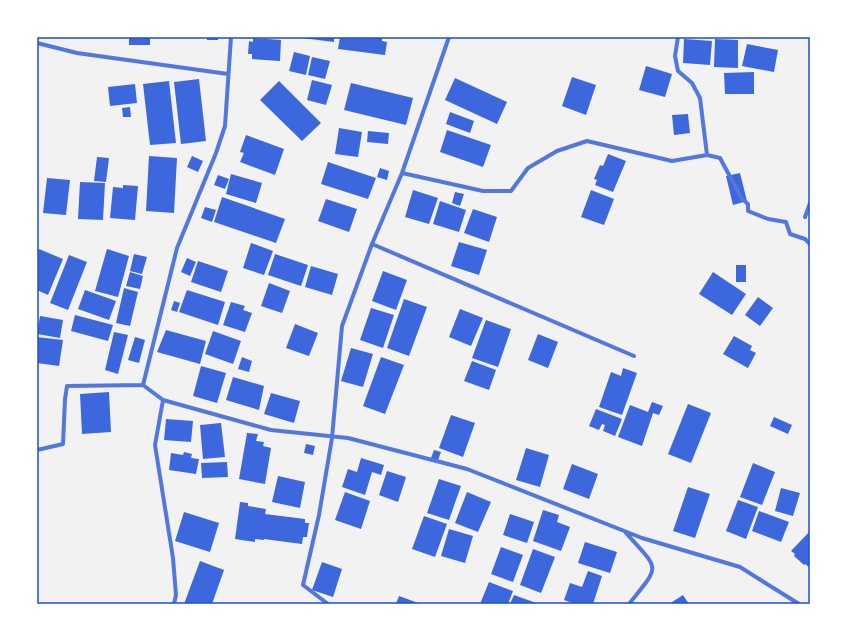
<svg xmlns="http://www.w3.org/2000/svg" width="847" height="641" font-family="'Golos Text',sans-serif">
	<rect width="100%" height="100%" fill="#f2f2f2"/>
	<path fill="#3d67dc" d="M129 37H150V45H129Z
		M207 37H218V40H207Z
		M294 37H334V42Z
		M340 37H382V41L387 42 385 55 338 49Z
		M253 38 281 40 280 61 252 59V54H248L249 41 253 42Z
		M684 39 712 41 710 65 683 63Z
		M715 39 738 40V68L714 67Z
		M747 44 778 50 774 72 742 66Z
		M294 52 310 56 306 75 289 71Z
		M312 57 330 61 325 79 308 75Z
		M646 66 672 74 665 97 639 90Z
		M754 72V94H725L724 73Z
		M572 77 596 85 586 115 562 106Z
		M455 78 507 102 497 124 445 100Z
		M199 79 206 141 181 144 174 82Z
		M312 80 332 85 326 105 307 100Z
		M169 81 176 143 150 145 143 84Z
		M279 81 321 123 302 141 260 100Z
		M351 83 413 98 406 125 344 110Z
		M135 84 137 103 110 106 108 87Z
		M130 107 131 117H123L122 108Z
		M450 112 474 121 470 133 446 124Z
		M688 114 690 133 674 135 672 115Z
		M339 128 362 132 358 157 335 154Z
		M447 130 491 145 483 167 440 152Z
		M368 131 389 133 388 144 367 142Z
		M246 135 284 149 275 175 240 162 244 153 240 152Z
		M608 154 626 161 613 192 595 185 597 180 594 179 600 165 603 166Z
		M149 156 177 158 174 213 146 211Z
		M192 156 203 161 198 172 187 167Z
		M97 157 109 158 106 182 94 181Z
		M328 162 376 178 368 199 321 184Z
		M380 168 389 171 387 180 377 177Z
		M740 173 747 201 733 205 726 176Z
		M231 174 262 183 256 203 226 194Z
		M218 175 229 179 225 189 214 185Z
		M47 178 70 180 66 215 43 213Z
		M80 182 105 183 103 220 78 219Z
		M123 185 138 186 135 220 110 218 113 187 123 188Z
		M413 190 438 198 429 224 405 217Z
		M591 190 614 199 604 225 581 217Z
		M455 192 464 194 460 206 452 203Z
		M222 197 285 219 276 243 214 222Z
		M326 199 357 209 349 232 318 221Z
		M440 201 466 210 459 232 433 224Z
		M205 207 216 210 212 222 201 218Z
		M473 209 497 217 489 242 464 233Z
		M459 242 487 250 479 275 451 266Z
		M251 243 273 251 264 275 243 268Z
		M39 249 63 259 48 295 37 290V253Z
		M107 249 129 256 118 297 95 291Z
		M134 254 147 257 142 274 130 271Z
		M275 254 308 265 301 286 268 275Z
		M69 255 87 262 68 310 50 303Z
		M187 258 196 262 190 276 181 272Z
		M198 261 228 271 221 292 191 282Z
		M736 265H746V282H736Z
		M311 266 338 274 332 295 305 287Z
		M383 271 407 280 396 310 372 301Z
		M130 272 143 276 140 289 126 286Z
		M713 272 746 294 732 315 699 294Z
		M269 283 290 291 282 313 261 306Z
		M124 288 138 292 130 326 116 323Z
		M85 290 116 301 109 320 78 309Z
		M187 290 225 302 218 325 179 312Z
		M758 297 773 308 760 326 745 315Z
		M404 299 427 307 409 356 387 348Z
		M174 301 180 303 177 312 171 310Z
		M231 302 245 306 243 310 252 313 245 332 223 325Z
		M371 308 394 315 383 348 360 340Z
		M460 309 483 318 471 346 449 337Z
		M75 315 113 325 108 341 71 331Z
		M40 316 63 320 60 338 37 334Z
		M486 320 511 329 498 367 472 358Z
		M295 324 318 333 309 356 286 348Z
		M166 330 206 341 200 364 157 352Z
		M213 331 241 341 233 364 205 354Z
		M114 332 128 335 118 374 105 370Z
		M538 334 558 342 548 368 528 360Z
		M734 336 752 346 750 350 756 353 748 368 723 354Z
		M37 337 63 340 59 366 37 363Z
		M135 337 145 340 139 363 128 360Z
		M351 348 373 354 363 387 341 381Z
		M242 357 252 361 249 372 238 369Z
		M381 357 404 365 385 414 363 406Z
		M472 361 496 370 489 390 464 381Z
		M201 366 226 373 217 403 193 396Z
		M623 368 637 373 622 415 599 407 611 372 621 376Z
		M233 377 264 386 259 410 226 400Z
		M109 392 111 432 82 434 80 394Z
		M271 393 300 401 294 423 264 414Z
		M652 402 663 406 659 415 653 413 642 446 618 437 630 405 648 412Z
		M688 404 711 413 691 463 668 454Z
		M596 409 622 419 615 436 603 431 605 425 602 424 599 430 589 426Z
		M451 415 475 423 463 457 439 448Z
		M774 417 792 425 788 434 770 426Z
		M166 419 193 421 191 442 164 440Z
		M221 423 225 457 203 459 200 425Z
		M247 433 258 434 256 441 264 442 263 446 271 448 265 484 239 479Z
		M306 444 315 446 313 455 304 453Z
		M526 448 549 455 540 487 516 480Z
		M434 450 441 452 438 460 431 458Z
		M184 452 192 454 191 458 199 459 196 474 169 470 171 453 183 455Z
		M361 458 384 465 381 475 372 472 365 495 342 487 348 469 357 472Z
		M227 462 228 477 202 478 201 463Z
		M753 463 775 472 762 505 740 497Z
		M572 464 598 474 589 499 563 489Z
		M387 471 406 477 398 502 379 495Z
		M278 476 305 482 300 508 272 502Z
		M439 479 461 486 449 520 427 513Z
		M688 487 710 494 695 538 673 531Z
		M781 488 800 493 793 516 775 511Z
		M345 492 370 501 361 529 335 520Z
		M467 492 491 502 478 532 455 523Z
		M738 500 758 507 746 539 726 531Z
		M240 502 248 503V506L266 509 265 514 305 519V523H309L307 537H303L302 544 264 539V540L255 539V542L235 539Z
		M543 510 559 515 557 522 570 527 561 551 533 541Z
		M759 511 789 522 781 542 752 531Z
		M184 512 219 523 210 552 175 541Z
		M510 514 534 522 527 543 503 535Z
		M424 516 447 524 435 557 412 549Z
		M449 529 473 536 465 563 441 556Z
		M810 531V568L805 564 804 565 794 556 795 554 791 551Z
		M585 542 617 552 610 573 578 563Z
		M501 547 523 555 513 582 491 574Z
		M533 549 555 557 541 593 520 585Z
		M200 561 224 570 212 604H184Z
		M322 562 342 569 333 597 312 590Z
		M588 571 602 576 593 604H575L564 600 570 583 582 587Z
		M489 582 513 591 508 604H480Z
		M514 595 539 604H510Z
		M683 595 689 604H669Z
		M399 596 421 604H396Z"/>
	<g fill="none" stroke-linecap="round" stroke-linejoin="round">
		<path stroke="#5277de" stroke-width="4" d="M678 37 675 56 678 71 692 83 700 98 707 155
			M37 43 77 53 228 74
			M402 173 483 191H511L528 168 557 151 587 141 672 161 707 155 720 158 742 199 748 204V211L768 219 786 222 790 234 805 239 810 244
			M805 217 810 203
			M372 244 634 356
			M143 385 177 248 216 153 225 126 231 37
			M163 400 155 445 173 558 176 595 174 604
			M37 450 63 444 65 399 67 386 143 385 163 400 271 430 348 438 467 469 642 538 740 567 799 604
			M626 533C660 571 661 564 629 604
			M328 604 303 585 319 515 332 438 342 326 372 244 402 173 449 37"/>
	</g>
	<rect width="847" height="641" fill="none" stroke="#ffffff" stroke-width="76"/>
	<rect x="38" y="38" width="771" height="565" fill="none" stroke="#1d4ed8" stroke-width="1.5"/>
</svg>
